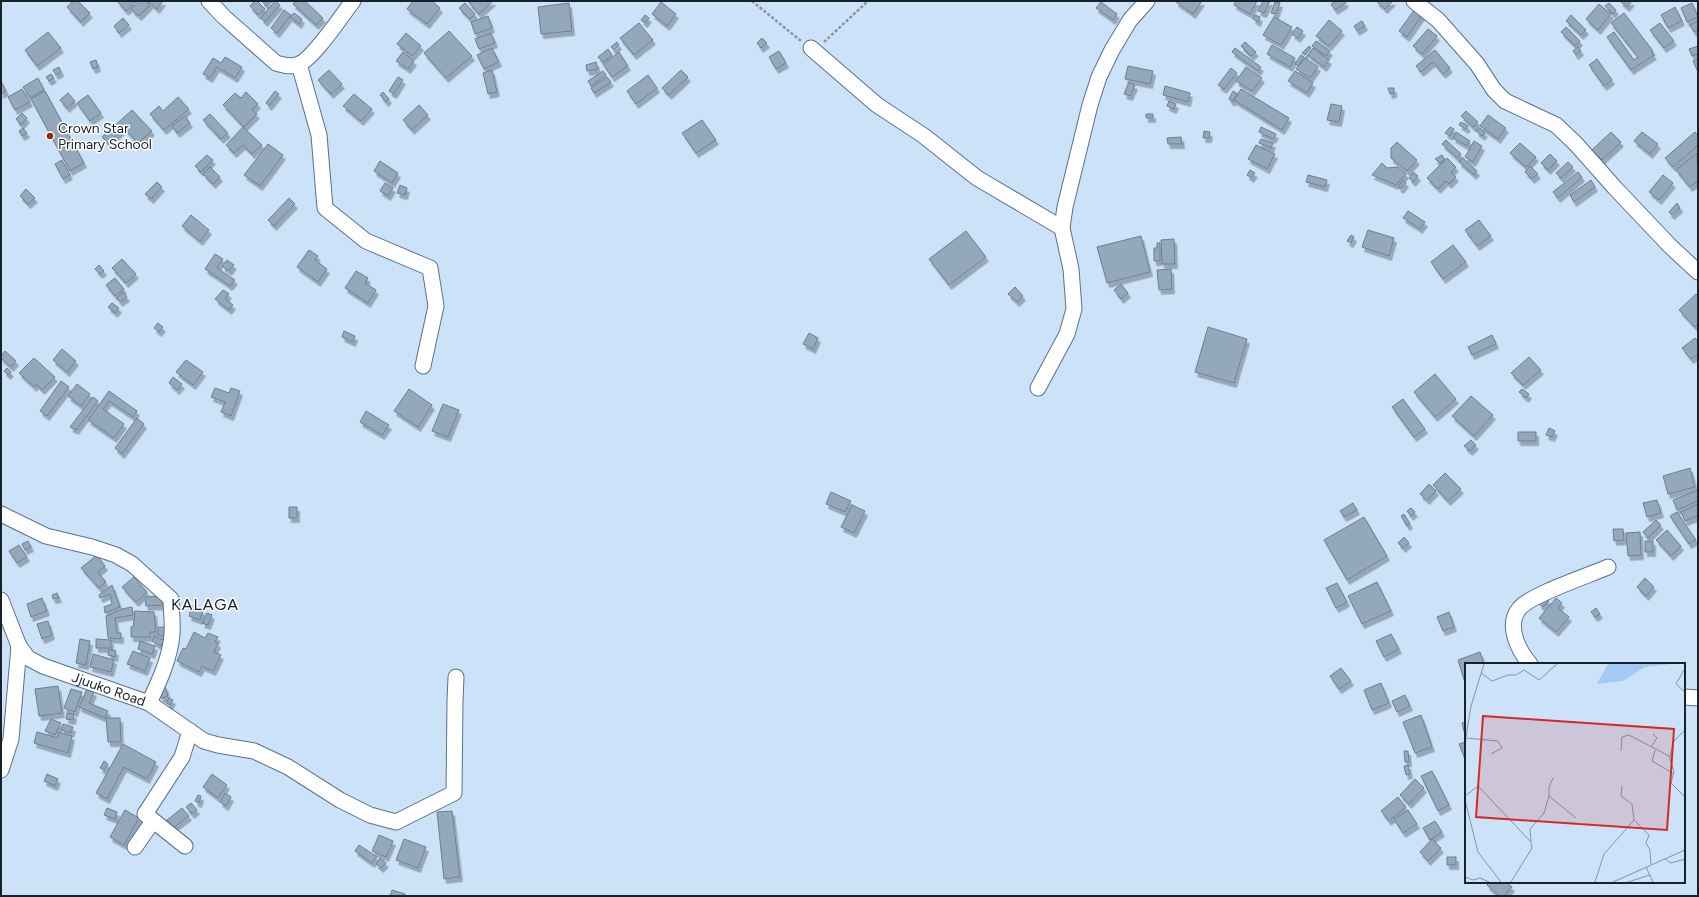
<svg xmlns="http://www.w3.org/2000/svg" width="1699" height="897" font-family="Figtree,sans-serif">
	<defs>
		<filter id="shadow"><feDropShadow dx="2.5" dy="4.5" stdDeviation="0" flood-color="#0004"/></filter>
	</defs>
	<rect width="100%" height="100%" fill="#cce2f8"/>
	<path fill="#94a8bc" stroke="#6b7e92" filter="url(#shadow)" d="M73 1H78L90 13 81 22 67 7Z
		M117 1H137L126 11Z
		M139 1H146L150 5 139 16 131 9Z
		M147 1H163L157 9Z
		M255 1H257L265 9 258 15 250 6Z
		M262 1H273L266 6Z
		M275 1 280 5 265 22 261 18Z
		M296 1H305L323 18 316 25 293 4Z
		M413 1H432L440 8 427 24 407 9Z
		M471 1H493L479 14 469 3Z
		M1176 1H1202L1193 14 1176 2Z
		M1236 1H1257L1250 14 1234 5Z
		M1263 1H1270L1264 13 1258 11Z
		M1336 1H1345L1346 3 1335 10 1331 4Z
		M1376 1H1393L1385 9Z
		M1620 1H1632L1627 7Z
		M661 2 676 14 667 26 652 14Z
		M1101 2 1117 14 1113 20 1096 8Z
		M1275 2 1280 3 1276 14 1271 13Z
		M465 3 475 14 470 19 459 8Z
		M569 3 572 31 541 34 538 7Z
		M1609 3 1616 10 1613 14 1605 6Z
		M1692 3 1698 17 1687 22 1681 8Z
		M1599 4 1611 14 1598 30 1586 19Z
		M1675 7 1682 21 1668 28 1661 15Z
		M1415 9 1423 14 1407 37 1399 31Z
		M284 10 291 15 277 33 271 28Z
		M294 13 302 19 299 24 290 17Z
		M1624 13 1653 51 1651 52 1654 55 1631 70 1607 37 1614 32 1634 60 1638 57 1611 23Z
		M645 15 649 18 645 23 641 20Z
		M1255 15 1260 17 1258 22 1253 19Z
		M1571 15 1586 30 1581 35 1566 21Z
		M488 16 492 28 475 34 471 22Z
		M1274 17 1292 27 1281 45 1263 35Z
		M123 18 129 25 119 33 114 26Z
		M1329 20 1342 31 1329 46 1316 36Z
		M1362 21 1365 26 1357 31 1354 26Z
		M1698 21V30L1694 32 1690 25Z
		M639 23 653 40 634 55 620 38Z
		M1660 23 1674 41 1664 48 1650 30Z
		M1297 27 1303 31 1298 38 1292 34Z
		M1566 27 1580 41 1575 46 1561 32Z
		M1428 29 1437 36 1422 54 1413 46Z
		M449 31 472 56 446 78 424 53Z
		M48 32 61 48 37 66 25 50Z
		M406 33 421 46 412 56 397 44Z
		M491 33 495 43 479 49 475 39Z
		M762 38 767 43 761 48 757 43Z
		M1316 41 1330 51 1326 56 1312 46Z
		M617 42 619 45 614 50 611 47Z
		M1245 42 1256 52 1251 56 1241 46Z
		M1272 45 1295 58 1290 67 1267 54Z
		M1309 46 1311 48 1305 55 1302 53Z
		M1698 46V54L1692 56 1689 49Z
		M1578 47 1581 51 1576 55 1573 51Z
		M492 48 499 62 484 69 477 55Z
		M1235 48 1261 67 1258 71 1232 52Z
		M1313 48 1329 60 1324 67 1308 55Z
		M608 49 612 55 603 62 598 57Z
		M1435 50 1450 68 1443 74 1433 62 1421 72 1416 66Z
		M779 51 786 63 776 69 769 57Z
		M403 52 414 61 408 69 396 61Z
		M619 52 628 66 612 77 603 64Z
		M1301 55 1304 57 1298 66 1295 64Z
		M225 57 242 67 235 78 217 67 210 78 203 74 213 58 221 63Z
		M1305 58 1318 67 1310 78 1296 69Z
		M1597 59 1612 80 1604 86 1589 65Z
		M1698 59V72L1693 61Z
		M96 60 98 67 93 69 90 62Z
		M596 62 598 69 587 71 586 65Z
		M1128 66 1153 71 1150 84 1125 79Z
		M59 67 61 72 56 75 53 70Z
		M1246 67 1262 78 1252 91 1236 81Z
		M1231 68 1237 73 1224 89 1218 85Z
		M329 70 342 84 331 94 318 80Z
		M492 70 497 92 488 94 483 73Z
		M681 70 688 77 669 95 662 88Z
		M603 71 606 75 591 86 588 81Z
		M1295 71 1313 83 1307 93 1288 81Z
		M51 74 54 78 49 81 46 77Z
		M648 75 657 88 636 104 627 91Z
		M398 77 403 80 394 94 389 91Z
		M607 77 611 82 594 93 591 88Z
		M38 78 44 90 30 98 23 87Z
		M1 81 6 91 1 94Z
		M1129 82 1135 85 1130 96 1124 94Z
		M1165 86 1190 93 1188 102 1163 95Z
		M1388 88H1394V93L1390 94Z
		M22 89 30 102 15 110 8 97Z
		M1241 89 1289 118 1282 130 1234 100Z
		M45 91 84 163 70 171 31 99Z
		M275 91 279 94 269 106 266 103Z
		M1233 91 1238 94 1232 102 1229 99Z
		M246 92 258 104 252 110 257 114 244 127 223 105 235 93 241 98Z
		M383 92 389 99 386 102 380 95Z
		M68 93 75 101 67 108 60 100Z
		M354 94 372 109 361 121 343 106Z
		M88 95 101 113 90 121 77 103Z
		M178 97 189 109 164 130 150 114 159 106 163 111Z
		M1169 101 1176 104 1174 109 1167 106Z
		M1331 104 1342 106 1339 122 1327 120Z
		M419 105 428 115 412 130 403 120Z
		M132 110 152 131 138 143 124 128 108 143 102 137Z
		M1466 111 1478 122 1473 127 1461 116Z
		M22 113 27 118 21 125 16 119Z
		M210 114 228 133 221 139 203 120Z
		M1146 114H1153V118H1146Z
		M1488 115 1506 128 1498 139 1480 126Z
		M185 116 190 123 177 133 172 126Z
		M702 120 716 140 696 153 682 133Z
		M1461 122 1468 126 1466 129 1459 125Z
		M243 127 262 145 252 154 243 145 234 153 226 145Z
		M1261 127 1276 134 1273 139 1259 132Z
		M1450 127 1454 129 1450 136 1445 133Z
		M23 128 27 133 22 136 19 131Z
		M1480 128 1485 133 1482 136 1476 131Z
		M1204 131 1210 132 1209 138H1203Z
		M1456 132 1470 141 1467 146 1453 138Z
		M1611 132 1621 142 1602 160 1592 150Z
		M1642 132 1658 144 1650 154 1634 141Z
		M1695 132 1698 136V145L1673 167 1665 158Z
		M1181 137 1182 144H1168L1167 138Z
		M1261 139 1273 143 1271 148 1259 143Z
		M1446 140 1461 154 1457 158 1442 144Z
		M1474 141 1482 146 1473 162 1465 157Z
		M1397 142 1417 160 1407 171 1391 158V148Z
		M1520 143 1536 157 1526 167 1510 153Z
		M268 144 283 155 260 186 244 175Z
		M1256 145 1275 154 1267 169 1248 159Z
		M1697 153 1698 181 1690 187 1676 170Z
		M1550 154 1557 161 1548 170 1541 163Z
		M207 155 213 160 201 172 195 166Z
		M1442 155 1445 160 1440 163 1435 159Z
		M1447 158 1456 167 1451 172 1456 177 1449 184 1446 181 1438 189 1427 178Z
		M1463 158 1477 171 1474 175 1459 162Z
		M62 160 70 175 63 179 55 164Z
		M380 161 398 173 392 183 374 171Z
		M1568 162 1573 167 1561 178 1556 173Z
		M1382 163 1387 168 1398 167 1406 174 1396 185 1372 175Z
		M1530 166 1538 174 1532 179 1525 172Z
		M210 167 220 177 213 184 203 174Z
		M1250 170 1255 173 1251 178 1247 175Z
		M1413 172 1418 176 1413 182 1409 178Z
		M1578 172 1582 177 1558 198 1553 192Z
		M1308 175 1327 180 1325 187 1306 182Z
		M1663 175 1673 183 1659 200 1649 192Z
		M1403 180 1406 183 1401 189 1398 187Z
		M1591 180 1595 187 1574 202 1570 195Z
		M157 182 162 187 151 199 145 194Z
		M385 183 393 188 388 196 380 191Z
		M400 185 407 188 405 195 397 193Z
		M26 189 35 198 28 204 20 196Z
		M289 198 295 204 274 226 268 220Z
		M1677 203 1680 208 1672 215 1669 212Z
		M1408 211 1425 222 1420 229 1403 218Z
		M191 215 209 230 200 241 182 226Z
		M1479 220 1491 236 1477 246 1465 230Z
		M1368 230 1394 238 1389 256 1362 247Z
		M966 231 986 257 949 285 929 259Z
		M1351 235 1354 237 1351 243 1347 241Z
		M1141 236 1150 272 1107 283 1097 247Z
		M1174 239 1175 264H1162L1161 240Z
		M1157 243H1160V261H1154V248H1157Z
		M1453 245 1466 262 1443 279 1431 262Z
		M309 250 318 256 315 260 327 269 318 282 297 267Z
		M215 254 223 259 217 268 235 280 230 286 205 269Z
		M122 259 136 274 126 283 112 268Z
		M227 260 234 265 229 271 222 266Z
		M99 265 104 271 100 274 95 269Z
		M1171 269 1172 289 1159 290 1157 270Z
		M356 271 368 278 365 283 376 290 368 303 345 288Z
		M115 278 124 289 115 296 106 285Z
		M1121 284 1128 293 1121 299 1114 290Z
		M1015 287 1023 296 1017 302 1008 294Z
		M223 290 229 294 225 299 233 305 229 310 215 299Z
		M123 292 127 297 120 302 117 298Z
		M1696 294 1698 296V323L1695 327 1679 310Z
		M112 303 119 308 115 313 108 307Z
		M158 323 163 327 159 332 154 328Z
		M1208 327 1247 339 1234 383 1195 372Z
		M344 331 355 336 353 342 342 337Z
		M809 333 818 338 813 349 803 344Z
		M1492 335 1496 344 1472 355 1468 347Z
		M1695 338 1698 341V354L1691 359 1682 348Z
		M62 349 76 361 67 372 53 360Z
		M5 351 16 361 11 367 1 358V356Z
		M1529 357 1541 370 1523 385 1511 373Z
		M34 358 55 377 42 390 36 384 34 387 19 373Z
		M186 360 203 372 193 385 176 372Z
		M7 368 11 372 8 375 4 371Z
		M1435 374 1456 399 1435 417 1414 392Z
		M173 377 182 384 177 390 169 383Z
		M61 381 69 387 47 416 40 411Z
		M77 384 90 394 81 406 68 396Z
		M215 388 229 393 231 388 240 391 231 416 221 412 225 402 211 397Z
		M409 389 432 405 418 427 394 411Z
		M1522 389 1529 394 1526 398 1519 392Z
		M109 391 137 411 133 417 109 401 103 409 124 424 114 438 88 420Z
		M1471 396 1493 415 1474 436 1452 416Z
		M93 397 98 401 76 430 70 427Z
		M1403 399 1425 429 1414 437 1392 407Z
		M443 404 459 410 448 437 432 431Z
		M366 411 389 425 382 435 360 422Z
		M137 418 144 424 122 454 115 448Z
		M1549 428 1555 431 1552 437 1546 435Z
		M1518 432H1536V441H1518Z
		M1471 440 1476 445 1470 451 1464 446Z
		M1690 468 1695 487 1668 494 1663 476Z
		M1445 473 1461 489 1448 501 1433 485Z
		M1429 484 1436 491 1427 500 1420 494Z
		M1698 490V501L1677 510 1673 500Z
		M831 492 851 501 845 512 826 504Z
		M1657 500 1661 513 1647 517 1643 503Z
		M1353 503 1357 510 1344 517 1340 511Z
		M1698 504V516L1685 521 1681 512Z
		M852 505 865 511 854 533 841 527Z
		M289 507H297V518H289Z
		M1411 508 1415 512 1411 516 1407 511Z
		M1677 512 1696 540 1689 544 1670 516Z
		M1404 514 1410 524 1407 526 1401 516Z
		M1364 517 1387 556 1347 580 1324 540Z
		M1656 520 1661 525 1648 538 1643 532Z
		M1613 529H1623L1624 540 1614 541Z
		M1667 530 1681 546 1671 556 1656 540Z
		M1640 532 1641 555 1628 556 1626 533Z
		M1404 537 1409 543 1403 548 1398 543Z
		M28 541 31 547 25 550 22 544Z
		M1645 541H1653V552H1645Z
		M19 545 27 557 17 563 9 551Z
		M97 555 105 566 98 572 106 582 99 588 81 568Z
		M134 577 147 592 136 602 122 587Z
		M1645 578 1654 587 1646 596 1637 587Z
		M1377 582 1391 611 1362 624 1348 596Z
		M1337 583 1347 602 1336 608 1326 588Z
		M112 585 120 607 105 613 104 607 112 604 110 594 100 598 99 595Z
		M57 593 59 598 53 599 52 595Z
		M162 596 163 605 146 606 145 597Z
		M1544 597 1549 601 1543 607 1539 604Z
		M42 598 47 611 31 617 27 604Z
		M1556 598 1562 603 1558 608 1569 617 1556 632 1539 618Z
		M192 606 203 611 200 620 189 616Z
		M132 607 133 615 115 618 117 633H121V639L108 638 106 616 122 609Z
		M1596 608 1600 614 1595 617 1591 612Z
		M135 611 154 612 156 632H150V637H131V627H133Z
		M1449 612 1454 627 1443 631 1437 617Z
		M207 613 212 615 208 625 202 623Z
		M48 621 52 635 42 639 37 624Z
		M158 627H166V636H158Z
		M194 632 205 638 208 633 218 637 215 642 218 643 214 652 221 655 213 671 202 666 199 672 177 661 183 648 186 649Z
		M1391 634 1399 649 1384 657 1376 641Z
		M154 636 164 640 161 646 152 641Z
		M80 639 90 641 86 665 76 663Z
		M96 639 111 640V648H96Z
		M140 641 155 646 152 654 138 649Z
		M109 649 116 651 115 657 108 655Z
		M133 651 150 658 145 671 127 664Z
		M1480 652 1484 664H1466V679L1464 680 1458 660Z
		M93 654 114 660 111 672 90 667Z
		M1341 668 1351 681 1339 689 1330 676Z
		M1381 683 1389 703 1372 710 1364 690Z
		M58 686 62 713 39 716 35 689Z
		M165 686 168 696 161 698 158 688Z
		M71 689 82 692 75 712 64 708Z
		M87 689 94 692 89 703 108 711 105 718 79 707Z
		M1405 695 1410 706 1397 712 1392 701Z
		M169 698 173 700 170 705 166 703Z
		M67 713 74 714 73 720 66 719Z
		M1421 715 1432 747 1415 753 1403 722Z
		M106 718H120L121 742H108Z
		M51 719 61 723 55 735 45 731Z
		M1466 722V735H1465L1462 723Z
		M63 724 73 727 71 733 61 730Z
		M37 732 58 738 59 732 72 736 68 753 34 743Z
		M1466 742V756L1464 757 1459 744Z
		M123 744 156 762 147 779 124 767 107 799 96 793Z
		M1404 751H1408L1409 762H1405Z
		M104 761 108 764 104 770 100 768Z
		M1408 765 1410 774 1406 775 1404 766Z
		M1432 771 1449 805 1438 811 1421 776Z
		M47 774 58 779 55 786 44 781Z
		M212 774 227 785 218 798 203 787Z
		M1415 779 1424 788 1409 804 1400 795Z
		M225 793 231 797 226 806 220 802Z
		M198 795 201 796 199 803 195 801Z
		M1398 797 1406 807 1389 821 1381 811Z
		M191 803 197 810 192 814 186 807Z
		M107 808 117 812 115 819 104 815Z
		M182 808 189 816 173 828 167 820Z
		M125 810 139 818 124 845 110 837Z
		M1408 810 1417 824 1403 833 1394 819Z
		M452 811 460 877 444 879 437 812Z
		M1435 821 1442 832 1430 840 1423 828Z
		M379 835 393 841 386 857 372 851Z
		M404 839 426 847 418 868 396 860Z
		M1432 839 1441 848 1428 861 1420 852Z
		M359 845 377 857 372 863 355 851Z
		M1447 857H1456V865H1447Z
		M380 858 386 863 381 868 376 864Z
		M1490 882H1506L1512 887 1504 896H1499L1487 885Z
		M392 890 405 894V896H390Z"/>
	<g fill="none" stroke-linecap="round" stroke-linejoin="round">
		<defs>
			<g id="minor">
				<path d="M209 1 224 17 276 63C283 65 289 67 297 65 312 61 342 15 353 1"/>
				<path d="M1414 1 1438 20 1477 64 1494 90 1505 101 1556 125 1576 144 1615 188 1670 246 1698 272"/>
				<path d="M811 48 877 105 924 136 977 178 1062 228"/>
				<path d="M299 64 319 135 325 208 366 241 430 268 436 306 423 366"/>
				<path d="M1038 388 1067 334 1074 309 1071 269 1062 228 1065 207 1090 105 1099 77 1112 50 1130 20 1147 1"/>
				<path d="M1 514 46 536 92 547 116 555 132 564 171 599C171 610 173 622 172 633 171 656 159 682 149 703"/>
				<path id="s1" d="M1 600 19 646 28 658 43 666 149 703 204 741 218 745 254 751 288 767 340 800 370 815 396 822 454 793 455 701 456 677"/>
				<path d="M1530 664C1518 650 1506 625 1519 609 1529 595 1590 575 1608 567"/>
				<path d="M1684 697 1698 698"/>
				<path d="M1 770 11 739 19 646"/>
				<path d="M185 846 145 814 182 757 190 731"/>
				<path d="M135 847 153 821"/>
			</g>
		</defs>
		<use href="#minor" stroke="#5e7185" stroke-width="17"/>
		<path stroke="#8495a5" stroke-width="2.5" stroke-dasharray="3 2" stroke-linecap="butt" d="M752 1 801 41
			M824 42 868 1"/>
		<use href="#minor" stroke="#fff" stroke-width="15"/>
	</g>
	<circle fill="#942e00" stroke="#fff" stroke-width="1.5" cx="50" cy="136" r="4"/>
	<g text-anchor="middle" dominant-baseline="central" stroke-width="3" stroke-linejoin="round" paint-order="stroke">
		<g font-size="14" fill="#182028" stroke="#fff" text-anchor="start">
			<text x="58" y="128">Crown Star<tspan x="58" dy="16">Primary School</tspan></text>
		</g>
		<g font-size="14" fill="#182028" stroke="#fff">
			<text stroke="none"><textPath href="#s1" startOffset="151">Jjuuko Road</textPath></text>
		</g>
		<g font-size="16" letter-spacing="1" fill="#182028" stroke="#fff">
			<text x="205" y="604">KALAGA</text>
		</g>
	</g>
	<g transform="translate(1465 663)">
		<rect width="220" height="220" fill="#cce2f8"/>
		<path d="M143 1H206L180 4 158 18 132 21Z" fill="#a2caf2"/>
		<path fill="none" stroke="#8494a5" stroke-width="1" d="M219 7 211 21 220 29M16 10 27 18 43 12H51L59 7 74 17 92 1M1 75 33 78 37 85 26 91M0 80 6 43 19 1M186 84 192 75 188 71M190 87 187 98 209 111M156 88 157 74 164 72 204 93 209 109 206 120 220 134M205 94 208 79 220 67M157 123 156 133 167 141 169 157M0 133 13 123 66 179 67 185 46 219M84 133 111 155M0 137 13 189 36 219M66 178 65 166 79 150 84 133V124L88 115M200 196 206 200 220 196M181 204 188 219M0 214 8 217 15 215 24 219M130 219 139 191 169 157 184 172 181 180 185 187 186 201M148 219 220 187M163 219 185 212"/>
		<path fill="#d62828" fill-opacity="0.15" stroke="#d62828" stroke-width="2" d="M18 53 209 66 202 167 11 154Z"/>
		<rect width="220" height="220" fill="none" stroke="#182028" stroke-width="2"/>
	</g>
	<rect width="1699" height="897" fill="none" stroke="#182028" stroke-width="4"/>
</svg>
